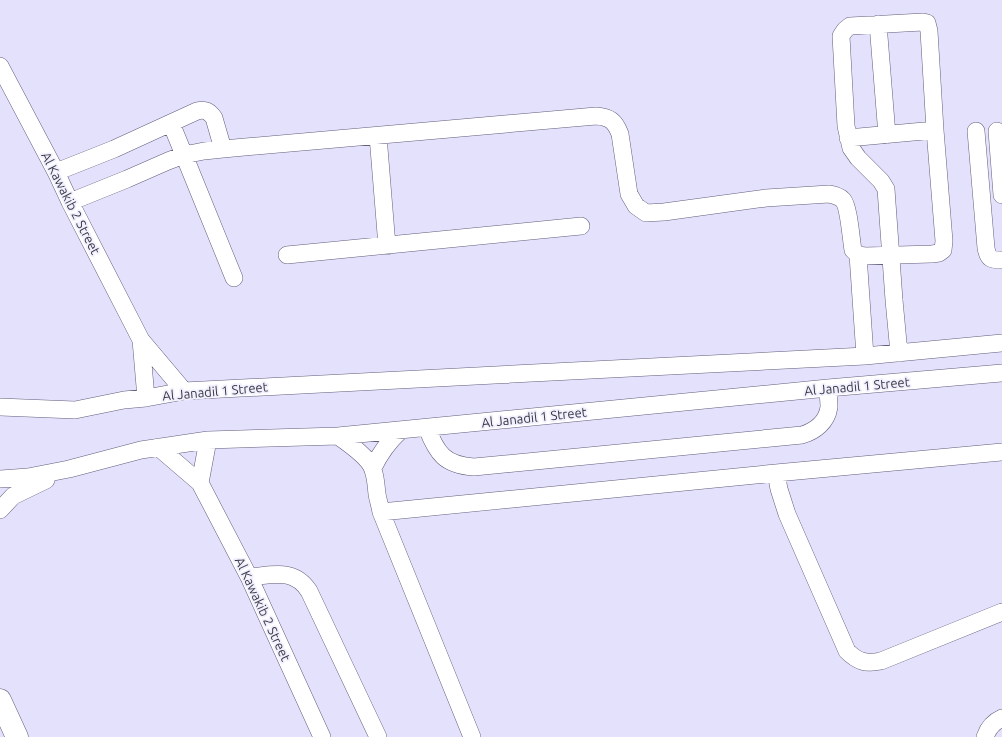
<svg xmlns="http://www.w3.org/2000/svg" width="1002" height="737" font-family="Ubuntu,sans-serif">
	<rect width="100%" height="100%" fill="#e4e1fd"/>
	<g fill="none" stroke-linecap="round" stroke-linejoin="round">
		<defs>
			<path id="minor" d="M878 24 887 135
				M0 66 56 172 70 202 141 340 184 391
				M171 123 234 278
				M976 131 986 248C988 259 991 260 1002 260
				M997 131 1002 195
				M378 136 387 246
				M848 138 935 130
				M56 172 114 149 197 111C205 109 209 111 214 118L223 149
				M70 202 127 179 168 161 184 155 204 151 223 149 596 116C610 117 615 121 620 134L629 194 636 206 646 213 664 212 766 198 829 194C835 195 839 196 843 200 849 207 851 239 853 250L858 255 865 256 932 254 939 253 943 250 944 241 935 130 929 31 927 23 923 22 850 26 845 30 841 36 846 126 851 148 858 158 881 181 886 189 894 300 899 353
				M287 255 581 226
				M858 255 865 356
				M141 340 146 398
				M0 407 75 410 124 400 146 398 184 391 865 356 1002 343
				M427 428C437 454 445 465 474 467L802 435C815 431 827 422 829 407 829 401 828 395 828 388
				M338 436C348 443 370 458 373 470 376 478 376 486 377 494 378 500 380 506 381 512L472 737
				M158 447 200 483 249 577 322 737
				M373 468C380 453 389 441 401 430
				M776 473 779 489 787 514 847 651C858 662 866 664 881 661L1002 612
				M0 479 28 477 69 469 141 450 208 440 338 436 828 388 1002 373
				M200 483 208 440
				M0 510 13 496 46 480
				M381 512 776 473 1002 452
				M249 577C273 575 294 568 309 591L378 737
				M985 737C988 728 993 722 1002 718"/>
			<path id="highway" d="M0 700 17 737"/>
		</defs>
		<use href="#minor" stroke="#615e7b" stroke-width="18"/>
		<use href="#highway" stroke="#615e7b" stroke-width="23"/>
		<use href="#minor" stroke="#fff" stroke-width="17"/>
		<use href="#highway" stroke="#fff" stroke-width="22"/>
	</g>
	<g text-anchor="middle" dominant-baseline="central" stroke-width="3.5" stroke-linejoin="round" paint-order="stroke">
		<g font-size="13" fill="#383744" stroke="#f1f0fe">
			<text transform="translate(71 203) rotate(63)">Al Kawakib 2 Street</text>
			<text transform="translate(857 386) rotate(-5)">Al Janadil 1 Street</text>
			<text transform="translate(215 391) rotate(-5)">Al Janadil 1 Street</text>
			<text transform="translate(534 417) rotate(-6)">Al Janadil 1 Street</text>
			<text transform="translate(263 609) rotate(65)">Al Kawakib 2 Street</text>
		</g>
	</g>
</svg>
